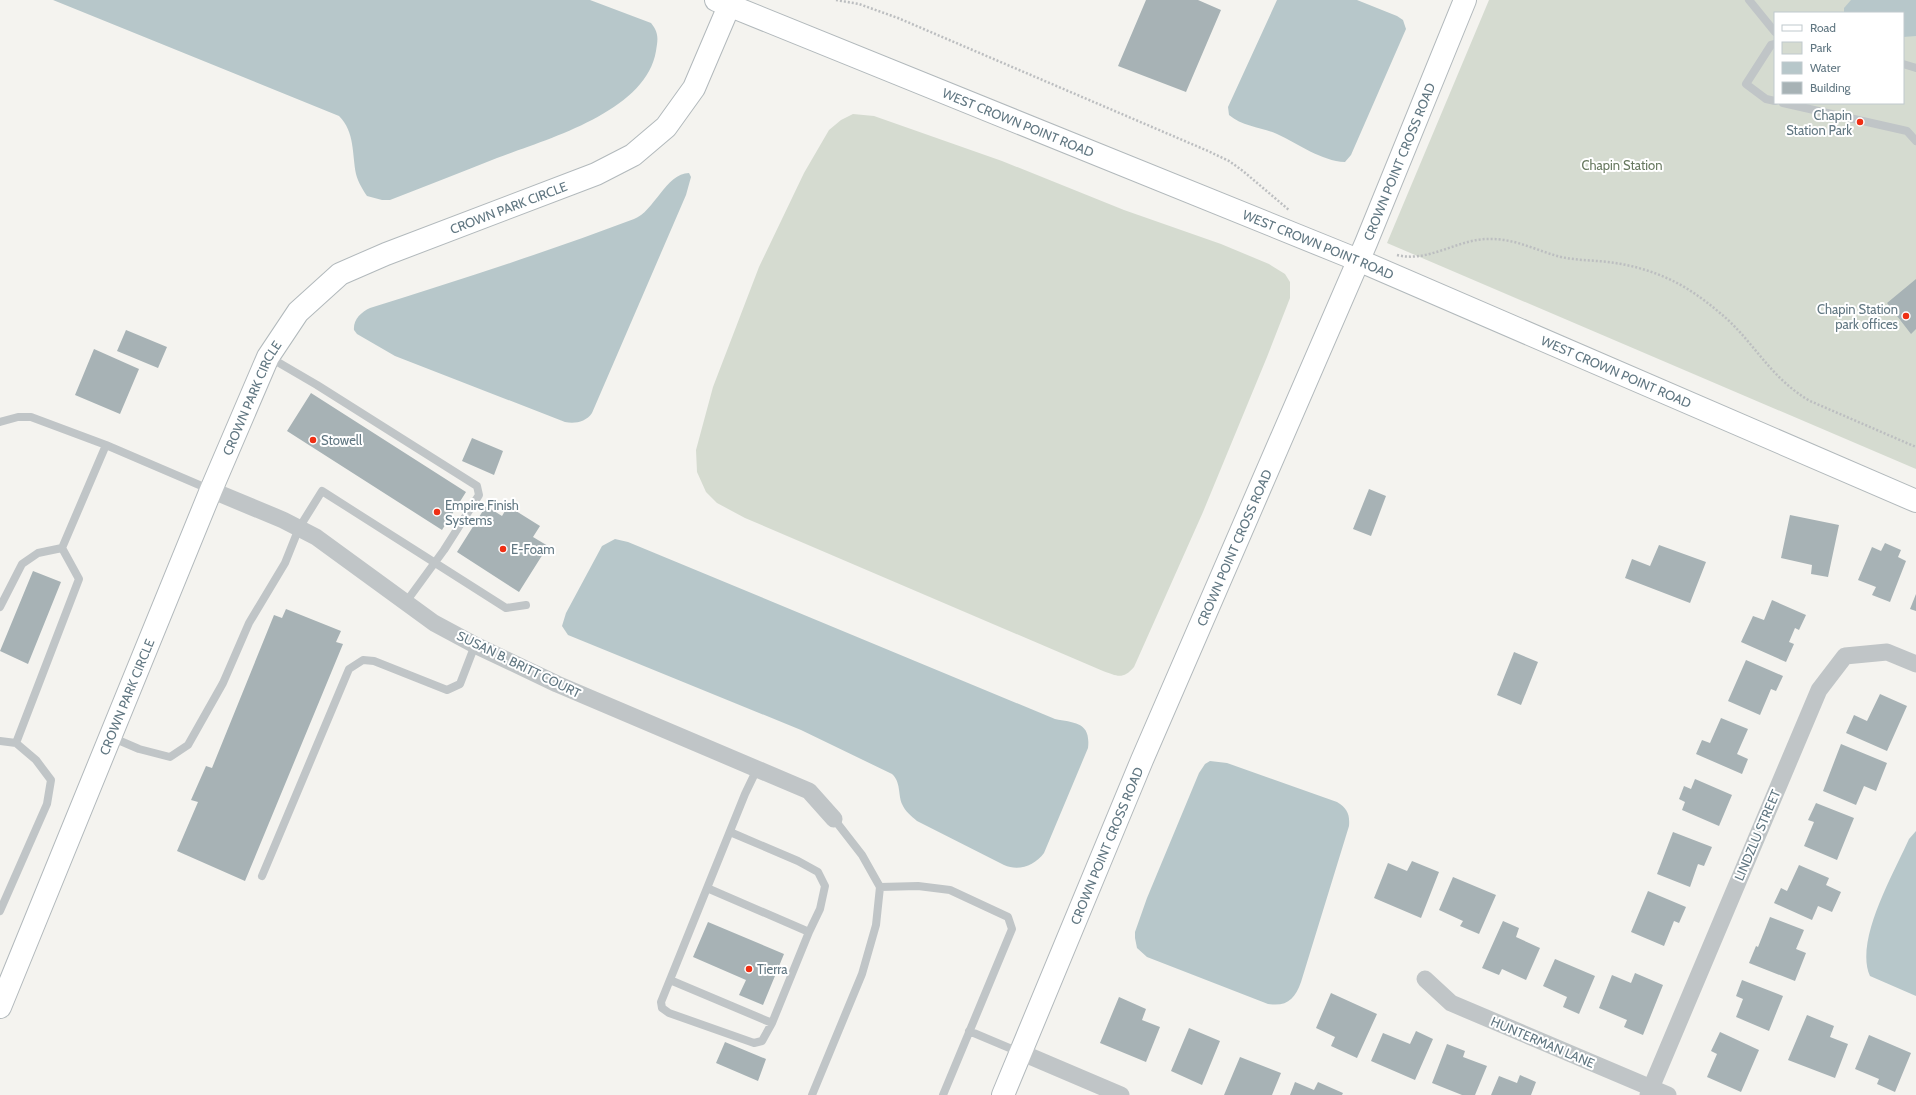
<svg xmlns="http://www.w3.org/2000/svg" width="1916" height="1095" font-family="Cabin,sans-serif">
	<rect width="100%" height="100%" fill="#f4f3ef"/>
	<path fill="#d5dbd0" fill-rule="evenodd" d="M1489 0H1916V469L1387 243ZM1775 13H1903V103H1775Z
		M853 114 874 116 1002 161 1124 210 1221 244 1269 264 1285 274 1290 282V298L1267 357 1203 512 1134 667C1123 680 1117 676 1103 671L745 518 717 503 706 492 697 472 696 450 713 387 759 267 804 173 829 130 841 120Z"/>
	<path fill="#b7c7ca" d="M53 0H590L651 23C659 33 658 39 656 51 646 112 547 139 497 158 462 172 426 186 390 200H382L367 196C363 190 358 182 356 174 352 154 355 132 339 116Z
		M1277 0H1357L1397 16 1403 20 1406 29 1351 155 1345 162C1321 161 1299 144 1277 134 1262 127 1243 127 1229 115L1228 107Z
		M1851 0H1916V36L1903 37V13H1844V8Z
		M689 173 691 177 686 195 592 413C586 422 575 424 565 422L395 356 357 334 354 330C353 320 361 312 370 308 459 280 547 252 634 219 654 212 666 173 689 173Z
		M615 539 628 542 1055 719C1075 723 1091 722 1088 748L1044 853C1035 865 1019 872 1004 865L917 821C911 816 905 811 902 804 898 795 901 782 892 774L801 730 568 635 562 626 566 613 602 546Z
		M1210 761 1227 763 1337 802C1347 808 1350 814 1349 826L1301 982C1295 999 1287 1007 1268 1004L1147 957 1137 948 1135 938V932L1147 898 1199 773 1205 764Z
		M1916 831V996L1870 976C1854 941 1894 873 1909 839Z"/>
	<path fill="#a7b2b5" d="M1146 0H1198L1221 10 1186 92 1118 66Z
		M1916 279V329L1911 334 1887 303Z
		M126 330 167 347 158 368 117 351Z
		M94 349 139 369 120 414 75 395Z
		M311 393 466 492 442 530 287 431Z
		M472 438 503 451 494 475 462 461Z
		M1369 489 1386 496 1371 536 1353 529Z
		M486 506 502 516 508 506 540 526 533 537 548 546 519 592 457 552Z
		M1790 515 1839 525 1828 577 1811 574 1812 565 1781 558Z
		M1885 543 1901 550 1898 557 1906 561 1890 602 1872 595 1876 587 1858 580 1872 547 1881 551Z
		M1659 545 1706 562 1690 603 1625 578 1632 559 1650 566Z
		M33 571 61 582 28 664 0 651Z
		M1916 594V611L1910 609Z
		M1772 600 1806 615 1799 630 1795 628 1789 642 1794 644 1786 662 1741 642 1753 616 1764 620Z
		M286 609 341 631 336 642 343 644 245 881 177 851 198 802 191 800 206 766 212 768 274 615 282 618Z
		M1514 652 1538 662 1521 705 1497 695Z
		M1746 660 1783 676 1776 691 1771 689 1760 715 1728 701Z
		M1880 694 1907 706 1887 751 1846 733 1854 715 1867 721Z
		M1721 718 1748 729 1737 754 1748 759 1742 774 1696 754 1702 740 1710 743Z
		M1841 744 1887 763 1876 791 1864 786 1856 805 1823 791Z
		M1695 779 1732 795 1719 826 1682 810 1685 802 1679 799 1684 786 1691 789Z
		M1816 803 1854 818 1837 860 1804 846 1814 822 1808 820Z
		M1673 832 1712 847 1704 866 1698 864 1690 887 1657 874Z
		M1412 861 1439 872 1421 918 1374 898 1388 863 1407 871Z
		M1799 865 1829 878 1826 885 1841 892 1832 912 1818 906 1812 920 1774 903 1781 888 1787 891Z
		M1453 877 1496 895 1479 934 1460 926 1463 921 1439 910Z
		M1648 891 1686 907 1679 923 1674 921 1664 946 1631 932Z
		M1770 917 1804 930 1796 949 1806 953 1795 981 1749 963 1756 946 1758 947Z
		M1503 921 1519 928 1516 937 1540 948 1526 980 1502 969 1499 975 1482 968Z
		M708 922 784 954 763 1005 739 995 746 980 693 957Z
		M1555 959 1595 976 1579 1014 1563 1007 1567 997 1543 986Z
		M1635 973 1663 985 1643 1035 1624 1027 1627 1020 1599 1008 1612 975 1631 983Z
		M1742 980 1783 996 1769 1031 1736 1017 1743 999 1736 996Z
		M1331 993 1377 1014 1357 1058 1331 1046 1335 1037 1316 1028Z
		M1119 997 1146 1009 1142 1020 1160 1027 1146 1062 1100 1043Z
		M1807 1015 1834 1026 1830 1037 1848 1044 1835 1078 1788 1060Z
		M1189 1028 1220 1041 1202 1085 1171 1071Z
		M1416 1031 1433 1039 1415 1080 1371 1061 1383 1033 1410 1044Z
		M1720 1032 1759 1050 1741 1092 1707 1077 1717 1054 1711 1051Z
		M1869 1035 1911 1053 1895 1092 1877 1084 1879 1079 1855 1069Z
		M725 1042 766 1059 758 1081 716 1063Z
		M1447 1044 1465 1051 1463 1057 1487 1066 1475 1095H1462L1432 1083Z
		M1240 1057 1281 1073 1272 1095H1224Z
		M1520 1075 1536 1082 1531 1095H1491L1499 1076 1517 1083Z
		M1295 1082 1314 1090 1318 1082 1343 1093 1342 1095H1290Z"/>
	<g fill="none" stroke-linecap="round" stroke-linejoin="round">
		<defs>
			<g id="secondary">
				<path id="s1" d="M716 0 1358 260 1916 501"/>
				<path id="s2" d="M0 1007 211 490 268 357 298 312 340 274 386 254 596 174 633 155 666 127 694 88 729 6"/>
				<path id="s3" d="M1003 1095 1142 760 1366 243 1465 0"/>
			</g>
		</defs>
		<use href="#secondary" stroke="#b2b9bc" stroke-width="24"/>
		<path stroke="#bcbec0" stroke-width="2.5" stroke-dasharray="2 2" stroke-linecap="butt" d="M836 0 859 4 898 18 1208 151 1229 161 1243 171 1289 210
			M1397 255C1428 263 1458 239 1488 239 1515 238 1537 251 1561 257 1579 261 1598 260 1615 263 1635 266 1655 272 1673 281 1692 290 1711 305 1727 319 1757 347 1772 379 1810 401L1916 447"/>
		<path stroke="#c0c5c7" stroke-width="8" d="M1749 0 1775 32
			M1775 44 1771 45 1746 84 1766 99 1775 101
			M1903 64 1916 68
			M1783 103 1907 131 1916 141
			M269 357 317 385 477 486 479 495 444 550 406 602
			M0 422 18 417H31L106 445 211 490
			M0 607 22 564 38 553 62 548 106 445
			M111 737 139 749 170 757 188 745 223 683 249 623 285 563 299 528 322 491 506 608 526 605
			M0 741 16 743
			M730 832 798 861 818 872 825 886 820 909 809 932 772 1023 762 1041 754 1043 669 1013 662 1008 661 1002 745 794 757 769
			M262 876 349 669 363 660 374 661 447 690 460 684 475 645
			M880 887 918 886 950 890 1008 917 1012 929 943 1095
			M707 888 809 932
			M0 911 47 804 51 780 36 760 16 743 79 579 62 548
			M670 980 772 1023
			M969 1031 1019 1052
			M812 1095 862 974 876 925 880 887 862 855 834 819"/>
		<path stroke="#c0c5c7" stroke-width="17" d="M211 490 283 520 316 537 434 623 475 645 557 684 809 791 834 819
			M1425 979 1451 1003 1668 1095
			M1020 1052 1121 1095
			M1648 1095 1819 690 1845 656 1887 652 1916 664"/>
		<use href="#secondary" stroke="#fff" stroke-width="22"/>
	</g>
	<g fill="#ef2f14" stroke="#fff" stroke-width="1.5">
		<circle cx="1860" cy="122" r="4"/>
		<circle cx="1906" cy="316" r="4"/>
		<circle cx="313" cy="440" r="4"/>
		<circle cx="437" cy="512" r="4"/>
		<circle cx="503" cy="549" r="4"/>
		<circle cx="749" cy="969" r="4"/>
	</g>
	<g text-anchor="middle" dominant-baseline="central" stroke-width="4" stroke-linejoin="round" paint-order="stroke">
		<g font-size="13" fill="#617782" stroke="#fff" text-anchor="start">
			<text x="1852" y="115" text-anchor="end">Chapin<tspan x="1852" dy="15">Station Park</tspan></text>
			<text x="1898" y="309" text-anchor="end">Chapin Station<tspan x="1898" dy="15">park offices</tspan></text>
			<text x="321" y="440">Stowell</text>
			<text x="445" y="505">Empire Finish<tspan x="445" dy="15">Systems</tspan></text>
			<text x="511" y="549">E-Foam</text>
			<text x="757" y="969">Tierra</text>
		</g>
		<g font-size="13" fill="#617782" stroke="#fff">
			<text stroke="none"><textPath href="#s1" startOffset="326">WEST CROWN POINT ROAD</textPath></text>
			<text stroke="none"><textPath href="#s3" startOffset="1014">CROWN POINT CROSS ROAD</textPath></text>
			<text stroke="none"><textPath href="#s2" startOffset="995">CROWN PARK CIRCLE</textPath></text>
			<text stroke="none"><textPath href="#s1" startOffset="650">WEST CROWN POINT ROAD</textPath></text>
			<text stroke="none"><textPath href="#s1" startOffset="974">WEST CROWN POINT ROAD</textPath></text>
			<text stroke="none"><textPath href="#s2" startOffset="659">CROWN PARK CIRCLE</textPath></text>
			<text stroke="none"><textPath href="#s3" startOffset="594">CROWN POINT CROSS ROAD</textPath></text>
			<text transform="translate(519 664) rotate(26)">SUSAN B. BRITT COURT</text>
			<text stroke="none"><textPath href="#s2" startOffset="335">CROWN PARK CIRCLE</textPath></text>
			<text transform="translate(1757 835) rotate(-67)">LINDZLU STREET</text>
			<text stroke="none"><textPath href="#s3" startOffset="270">CROWN POINT CROSS ROAD</textPath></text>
			<text transform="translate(1543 1042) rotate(23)">HUNTERMAN LANE</text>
		</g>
		<g font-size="13" fill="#687960" stroke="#fff">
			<text x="1622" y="165">Chapin Station</text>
		</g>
	</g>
	<rect x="1774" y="12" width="130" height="92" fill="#ffffff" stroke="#c0c9cd"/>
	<rect x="1782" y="25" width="20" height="6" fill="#ffffff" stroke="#c0c9cd"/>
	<text x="1810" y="32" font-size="12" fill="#617782">Road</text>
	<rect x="1782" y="42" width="20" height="12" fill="#d5dbd0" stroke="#c0c9cd"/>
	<text x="1810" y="52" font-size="12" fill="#617782">Park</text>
	<rect x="1782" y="62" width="20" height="12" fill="#b7c7ca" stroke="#c0c9cd"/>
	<text x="1810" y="72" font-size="12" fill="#617782">Water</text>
	<rect x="1782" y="82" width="20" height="12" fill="#a7b2b5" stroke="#c0c9cd"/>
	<text x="1810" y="92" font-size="12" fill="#617782">Building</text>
</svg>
